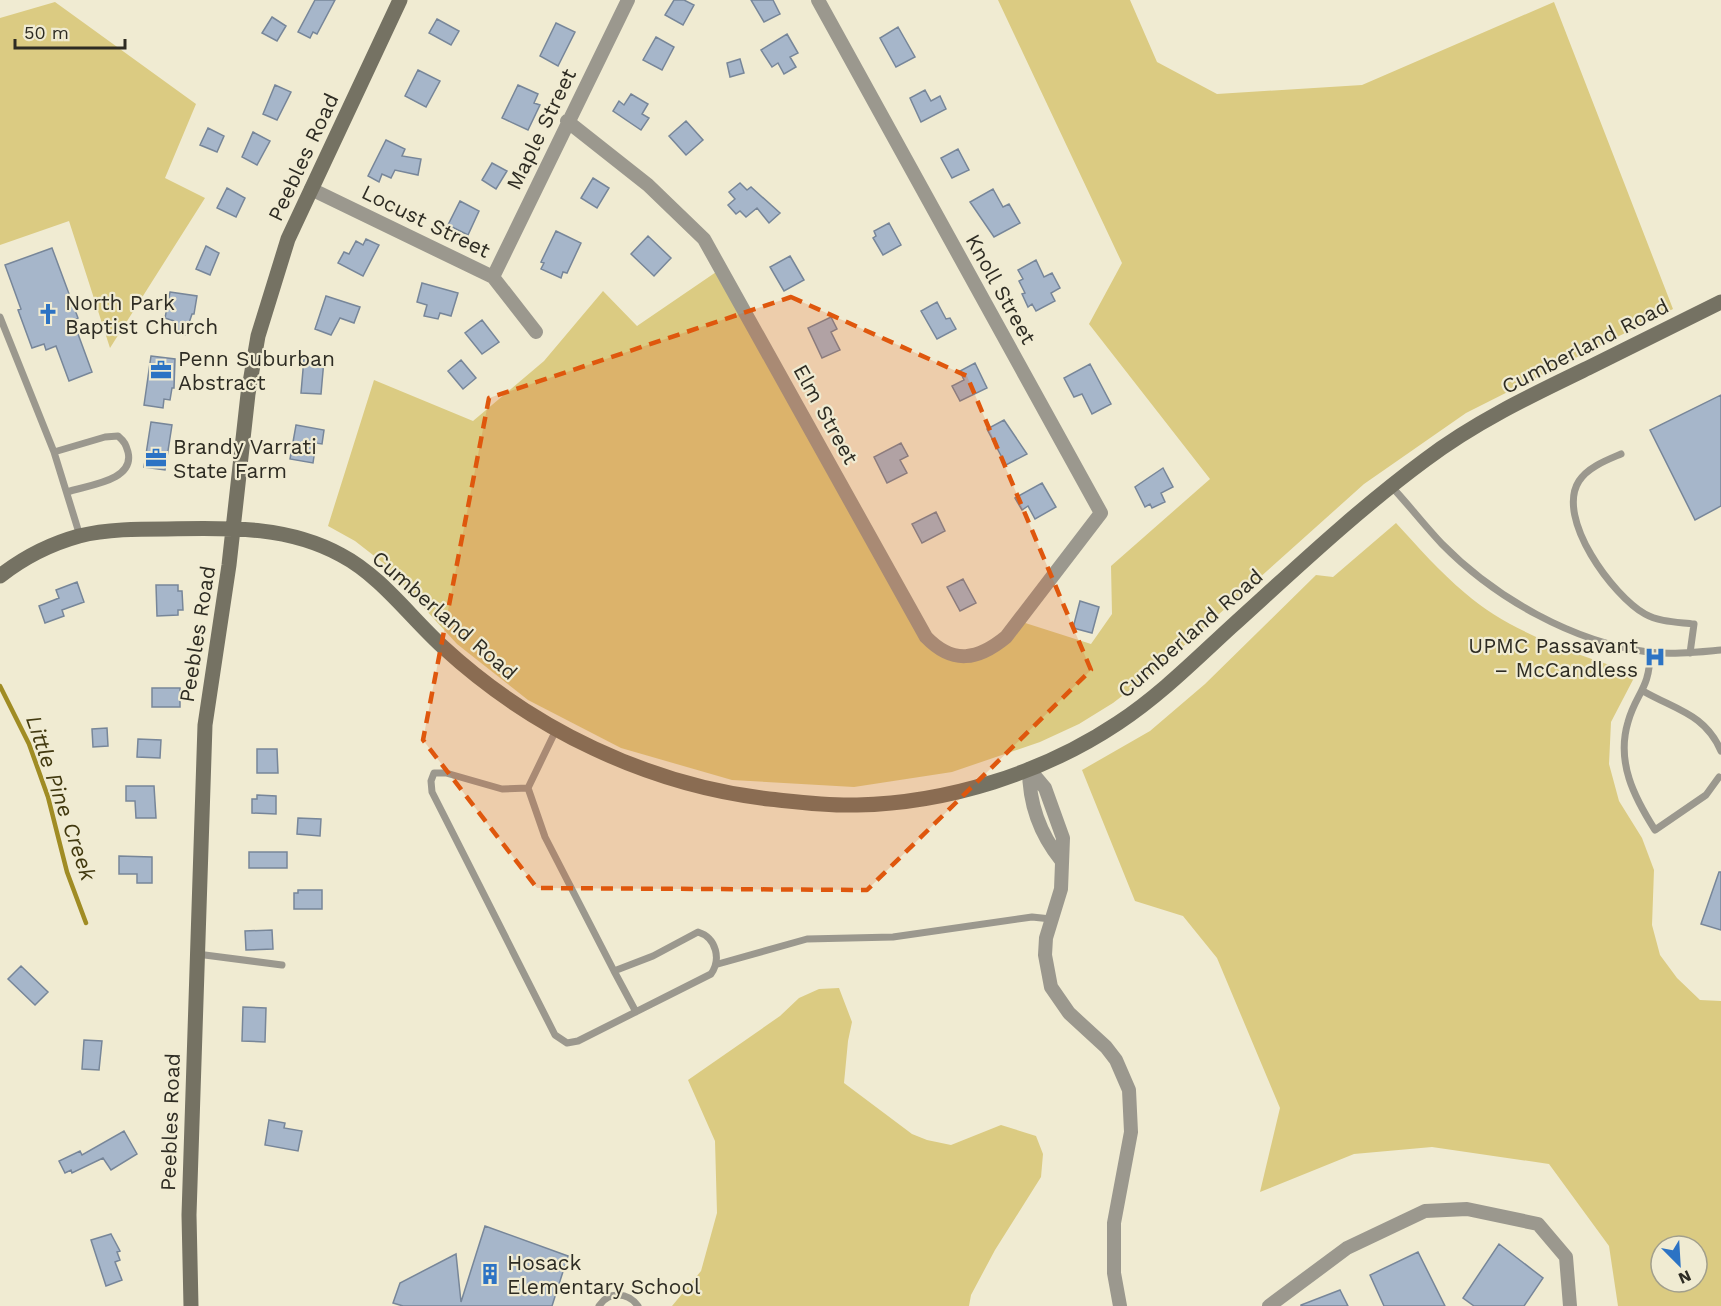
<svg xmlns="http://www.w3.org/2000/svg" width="1721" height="1306" font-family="'Work Sans',sans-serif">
	<rect width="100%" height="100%" fill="#f0ebd2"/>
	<path fill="#dbcb82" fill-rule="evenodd" d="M998 0H1130L1157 62 1217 94 1362 85 1554 2 1673 309 1466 413 1364 484 1160 667 1113 703 1079 724 1040 742 952 772 854 787 732 780 621 748 528 700 457 644 382 562 355 541 328 526 374 380 473 421 544 361 603 291 637 326 722 268 926 637 969 656 1019 621 1091 644 1112 614 1111 566 1210 479 1089 324 1122 263Z
		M55 2 196 104 165 178 205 198 110 348 69 221 0 245V18Z
		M1396 523C1418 547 1440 572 1465 593 1512 634 1578 654 1636 674L1611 722 1609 764 1619 801 1642 838 1654 870 1652 925 1660 955 1677 978 1700 1000 1721 1001V1306H1618L1609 1246 1549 1164 1432 1147 1354 1154 1260 1192 1280 1108 1217 958 1183 916 1135 901 1082 770 1150 731 1205 684 1316 575 1333 577ZM1661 1246H1697V1282H1661Z
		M839 988 852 1022 848 1041 844 1083 912 1134 927 1140 951 1145 1001 1125 1036 1136 1043 1154 1041 1177 995 1250 971 1295 969 1306H672L701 1271 717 1213 715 1141 688 1080 780 1016 799 998 819 989Z"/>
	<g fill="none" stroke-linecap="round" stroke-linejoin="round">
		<path stroke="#a08c24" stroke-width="4.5" d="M0 686 29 744 48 797 67 872 86 923"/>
	</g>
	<path fill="#a6b6ca" stroke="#778699" stroke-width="1.5" d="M315 0H335L317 34 313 32 310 38 298 32Z
		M674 0H684L694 5 683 25 665 15Z
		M751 0H773L780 14 764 22Z
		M272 17 286 26 277 41 262 33Z
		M437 19 459 31 451 45 429 33Z
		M556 23 575 32 558 66 540 56Z
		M898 27 915 57 896 67 880 38Z
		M787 34 798 53 790 57 796 67 784 74 778 63 772 67 761 50Z
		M656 37 674 47 662 70 643 60Z
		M740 59 744 73 730 77 727 63Z
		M418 70 440 81 426 107 405 96Z
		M275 85 291 92 277 120 263 114Z
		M518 85 538 94 534 103 540 105 528 130 502 118Z
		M925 90 931 101 940 96 946 109 921 122 910 98Z
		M631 94 648 104 642 114 649 118 641 130 613 111 619 101 624 105Z
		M686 121 703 140 686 155 669 136Z
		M208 128 224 136 217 152 200 145Z
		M253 132 270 141 257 165 242 157Z
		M386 140 405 149 402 156 421 159 418 175 395 170 391 178 382 174 379 182 368 176Z
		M958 149 969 170 952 178 941 158Z
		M492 163 507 171 496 189 482 180Z
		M593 178 609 188 597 208 581 198Z
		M740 183 747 190 751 187 780 213 769 223 757 208 746 217 740 211 736 214 728 205 735 199 729 192Z
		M227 188 245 198 236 217 217 208Z
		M993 189 1003 207 1009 204 1020 223 994 237 970 202Z
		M460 201 479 211 468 235 448 225Z
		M889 223 901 245 883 255 873 238 876 236 874 231Z
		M556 231 581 243 567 273 563 272 561 278 541 269 544 263 541 262Z
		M648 236 671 258 654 276 631 254Z
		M366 239 379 245 363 276 338 263 344 252 349 254 356 241 363 245Z
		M206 246 219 253 210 275 196 269Z
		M52 248 78 318 73 320 74 323 92 372 69 381 56 346 46 350 44 344 32 348 18 310 21 309 5 265Z
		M790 256 804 280 784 291 770 267Z
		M1036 260 1044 277 1052 273 1060 288 1051 293 1055 301 1036 311 1032 304 1028 307 1022 294 1025 293 1019 281 1023 279 1018 270Z
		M422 283 458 293 451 316 440 313 438 319 424 316 427 305 417 302Z
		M170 292 197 296 194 314H192L185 335 172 330 174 321 165 318Z
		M326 296 360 307 354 323 340 318 331 335 315 329Z
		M937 302 946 319 950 318 956 329 937 339 921 311Z
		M831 317 837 329 831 332 840 350 822 358 808 328Z
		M482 320 499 342 482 354 465 333Z
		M151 356 175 359 174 388H172L170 400 164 399 163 408 144 405Z
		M304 358 324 360 321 394 301 393Z
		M461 360 476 378 463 389 448 371Z
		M975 363 987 388 960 401 952 386 964 380 960 371Z
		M1090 364 1111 404 1092 414 1082 394 1074 397 1064 378Z
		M1721 395V506L1695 520 1650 430Z
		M1004 420 1027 454 1006 465 987 429Z
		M151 422 172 425 165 470 144 467Z
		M296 425 324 430 322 444 316 443 313 463 290 459Z
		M901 443 908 456 900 460 907 473 887 483 874 457Z
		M1163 468 1173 487 1161 493 1165 502 1152 508 1150 504 1145 507 1135 487Z
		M1042 483 1056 507 1035 519 1028 506 1022 510 1015 498Z
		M936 512 945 531 922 543 912 524Z
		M963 579 976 603 960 611 947 587Z
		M77 582 84 602 62 610 64 616 45 623 39 606 59 598 56 590Z
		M156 585H178V591H182L183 610H178V615L157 616Z
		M1080 601 1099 607 1092 633 1073 628Z
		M152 688H180V707H152Z
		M107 728 108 746 93 747 92 729Z
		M138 739 161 740 160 758 137 757Z
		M257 749H277L278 773H257Z
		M126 786H154L156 818H136L135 801H126Z
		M257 795 276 796V814L252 813V799H257Z
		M298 818 321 819 320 836 297 834Z
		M249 852H287V868H249Z
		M119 856 152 857V883H137V874H119Z
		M1719 872H1721V930L1701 924Z
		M298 890H322V909H294V893H298Z
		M272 930 273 949 246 950 245 931Z
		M21 966 48 992 35 1005 8 979Z
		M243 1007 266 1008 265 1042 242 1041Z
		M84 1040 102 1041 99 1070 82 1069Z
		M269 1120 285 1123 284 1128 302 1131 298 1151 265 1145Z
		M124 1131 137 1154 111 1170 103 1158 72 1173 71 1170 65 1173 59 1161 80 1151 82 1155Z
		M485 1226 568 1256 552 1306H403L393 1303 400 1283 456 1254 461 1302Z
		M111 1234 120 1251 117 1252 120 1260 115 1262 122 1280 106 1286 91 1240Z
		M1499 1244 1543 1278 1524 1306H1474L1463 1298Z
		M1418 1252 1445 1306H1384L1370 1275Z
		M1340 1290 1348 1306H1301V1305Z"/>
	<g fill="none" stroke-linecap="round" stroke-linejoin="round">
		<path stroke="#9b988e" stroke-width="7" d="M0 317 54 452 80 536
			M54 452 105 437 118 436C125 442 126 445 128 452 135 481 88 485 67 492
			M1621 454C1607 460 1588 467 1579 481 1555 518 1613 596 1645 614 1659 622 1678 622 1694 624L1690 653
			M1391 486C1408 504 1424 525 1442 544 1495 598 1573 642 1648 652 1672 655 1698 652 1721 650
			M1650 653C1650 689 1636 693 1628 722 1616 762 1634 797 1655 830L1706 795 1719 777
			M1643 691C1676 710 1705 714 1721 751
			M528 788 502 789 446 773H434L431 781 432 792 555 1035 567 1043 578 1041 711 974C721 960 717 938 698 932L653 956 614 971 545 837 528 788 556 730
			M197 954 282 965
			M718 964 807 939 893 937 1032 917 1051 919
			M614 971 636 1012
			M599 1306C609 1291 628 1292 638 1306"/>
		<path stroke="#9b988e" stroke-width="14" d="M567 121 648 185 704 239 926 637C953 665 978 660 1006 637L1101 513 818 0
			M311 189 493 277 536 332
			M493 277 628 0
			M1029 769 1045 788 1063 838 1061 889 1046 938 1045 955 1051 987 1069 1013 1106 1047 1116 1060 1129 1090 1131 1132 1114 1223V1273L1120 1306
			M1029 769C1029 802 1040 834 1061 860
			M1269 1306 1347 1248 1425 1211 1467 1209 1538 1224 1566 1257 1570 1306"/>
		<path stroke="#757263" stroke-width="15" d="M0 576C23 558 50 544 79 536 107 529 138 529 167 529 227 528 286 525 341 555 381 576 410 617 443 647 532 729 648 785 769 799 798 802 828 806 857 805 948 803 1043 773 1118 723 1159 696 1194 661 1231 627 1294 570 1356 511 1425 460 1475 422 1532 395 1588 368 1633 346 1677 324 1721 302
			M191 1306 189 1215 205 725 229 565 248 394 258 336 288 239 400 0"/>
	</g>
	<path fill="#df570d" fill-opacity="0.2" stroke="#df570d" stroke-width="4.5" stroke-dasharray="12 8" stroke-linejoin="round" d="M791 297 967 376 1091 670 867 890 537 888 423 740 489 398Z"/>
	<defs>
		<symbol id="church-bare" viewBox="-9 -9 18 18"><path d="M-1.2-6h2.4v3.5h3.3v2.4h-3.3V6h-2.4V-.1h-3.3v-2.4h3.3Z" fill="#2c73c4" stroke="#f0ebd2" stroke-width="2.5" paint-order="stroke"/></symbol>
		<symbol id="office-bare" viewBox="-9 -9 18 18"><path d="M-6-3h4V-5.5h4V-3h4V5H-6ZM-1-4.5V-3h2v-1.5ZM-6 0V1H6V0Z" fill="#2c73c4" stroke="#f0ebd2" stroke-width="2.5" paint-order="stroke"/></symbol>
		<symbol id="hospital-bare" viewBox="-9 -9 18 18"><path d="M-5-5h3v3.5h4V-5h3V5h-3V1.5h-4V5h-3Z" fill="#2c73c4" stroke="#f0ebd2" stroke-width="2.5" paint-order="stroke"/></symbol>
		<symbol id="building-bare" viewBox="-9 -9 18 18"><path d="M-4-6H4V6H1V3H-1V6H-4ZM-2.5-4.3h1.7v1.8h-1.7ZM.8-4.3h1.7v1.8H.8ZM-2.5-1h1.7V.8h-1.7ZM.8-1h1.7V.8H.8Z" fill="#2c73c4" stroke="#f0ebd2" stroke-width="2.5" paint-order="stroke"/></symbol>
	</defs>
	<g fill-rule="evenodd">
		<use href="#church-bare" x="33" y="299" width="30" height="30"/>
		<use href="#office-bare" x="146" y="355" width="30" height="30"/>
		<use href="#office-bare" x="141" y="443" width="30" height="30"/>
		<use href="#hospital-bare" x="1640" y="642" width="30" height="30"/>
		<use href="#building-bare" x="475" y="1259" width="30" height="30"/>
	</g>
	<g text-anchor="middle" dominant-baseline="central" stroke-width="4.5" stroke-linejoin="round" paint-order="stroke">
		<g font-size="21" fill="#2e2c23" stroke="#f0ebd2">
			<text transform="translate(541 129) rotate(-64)">Maple Street</text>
			<text transform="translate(303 157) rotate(-65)">Peebles Road</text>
			<text transform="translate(426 221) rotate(26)">Locust Street</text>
			<text transform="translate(1001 289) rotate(61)">Knoll Street</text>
			<text transform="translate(1585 346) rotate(-27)">Cumberland Road</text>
			<text transform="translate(826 414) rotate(61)">Elm Street</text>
			<text transform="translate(445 615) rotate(41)">Cumberland Road</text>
			<text transform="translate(1190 633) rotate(-41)">Cumberland Road</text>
			<text transform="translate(197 634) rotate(-81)">Peebles Road</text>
			<text transform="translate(170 1122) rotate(-88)">Peebles Road</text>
		</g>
		<g font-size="21" fill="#2e2c23" stroke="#f0ebd2" text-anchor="start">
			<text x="65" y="302">North Park<tspan x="65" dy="24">Baptist Church</tspan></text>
			<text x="178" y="358">Penn Suburban<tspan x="178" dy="24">Abstract</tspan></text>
			<text x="173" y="446">Brandy Varrati<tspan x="173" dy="24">State Farm</tspan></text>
			<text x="1638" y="645" text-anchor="end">UPMC Passavant<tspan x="1638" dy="24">– McCandless</tspan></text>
			<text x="507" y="1262">Hosack<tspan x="507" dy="24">Elementary School</tspan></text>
		</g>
		<g font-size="22" font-style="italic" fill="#42390f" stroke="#f0ebd2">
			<text transform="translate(61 798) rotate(71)">Little Pine Creek</text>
		</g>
	</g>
	<g transform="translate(1679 1264) rotate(156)"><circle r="28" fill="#f0ebd2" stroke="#a29f8c" stroke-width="1.5"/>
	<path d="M0-4.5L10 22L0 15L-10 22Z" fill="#2c73c4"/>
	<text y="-9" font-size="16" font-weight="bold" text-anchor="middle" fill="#2e2c23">N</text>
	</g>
	<path d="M15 39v9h110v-9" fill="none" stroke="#2e2c23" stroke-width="3"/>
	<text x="24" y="39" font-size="18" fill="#2e2c23" stroke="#f0ebd2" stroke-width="4.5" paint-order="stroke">50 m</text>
</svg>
